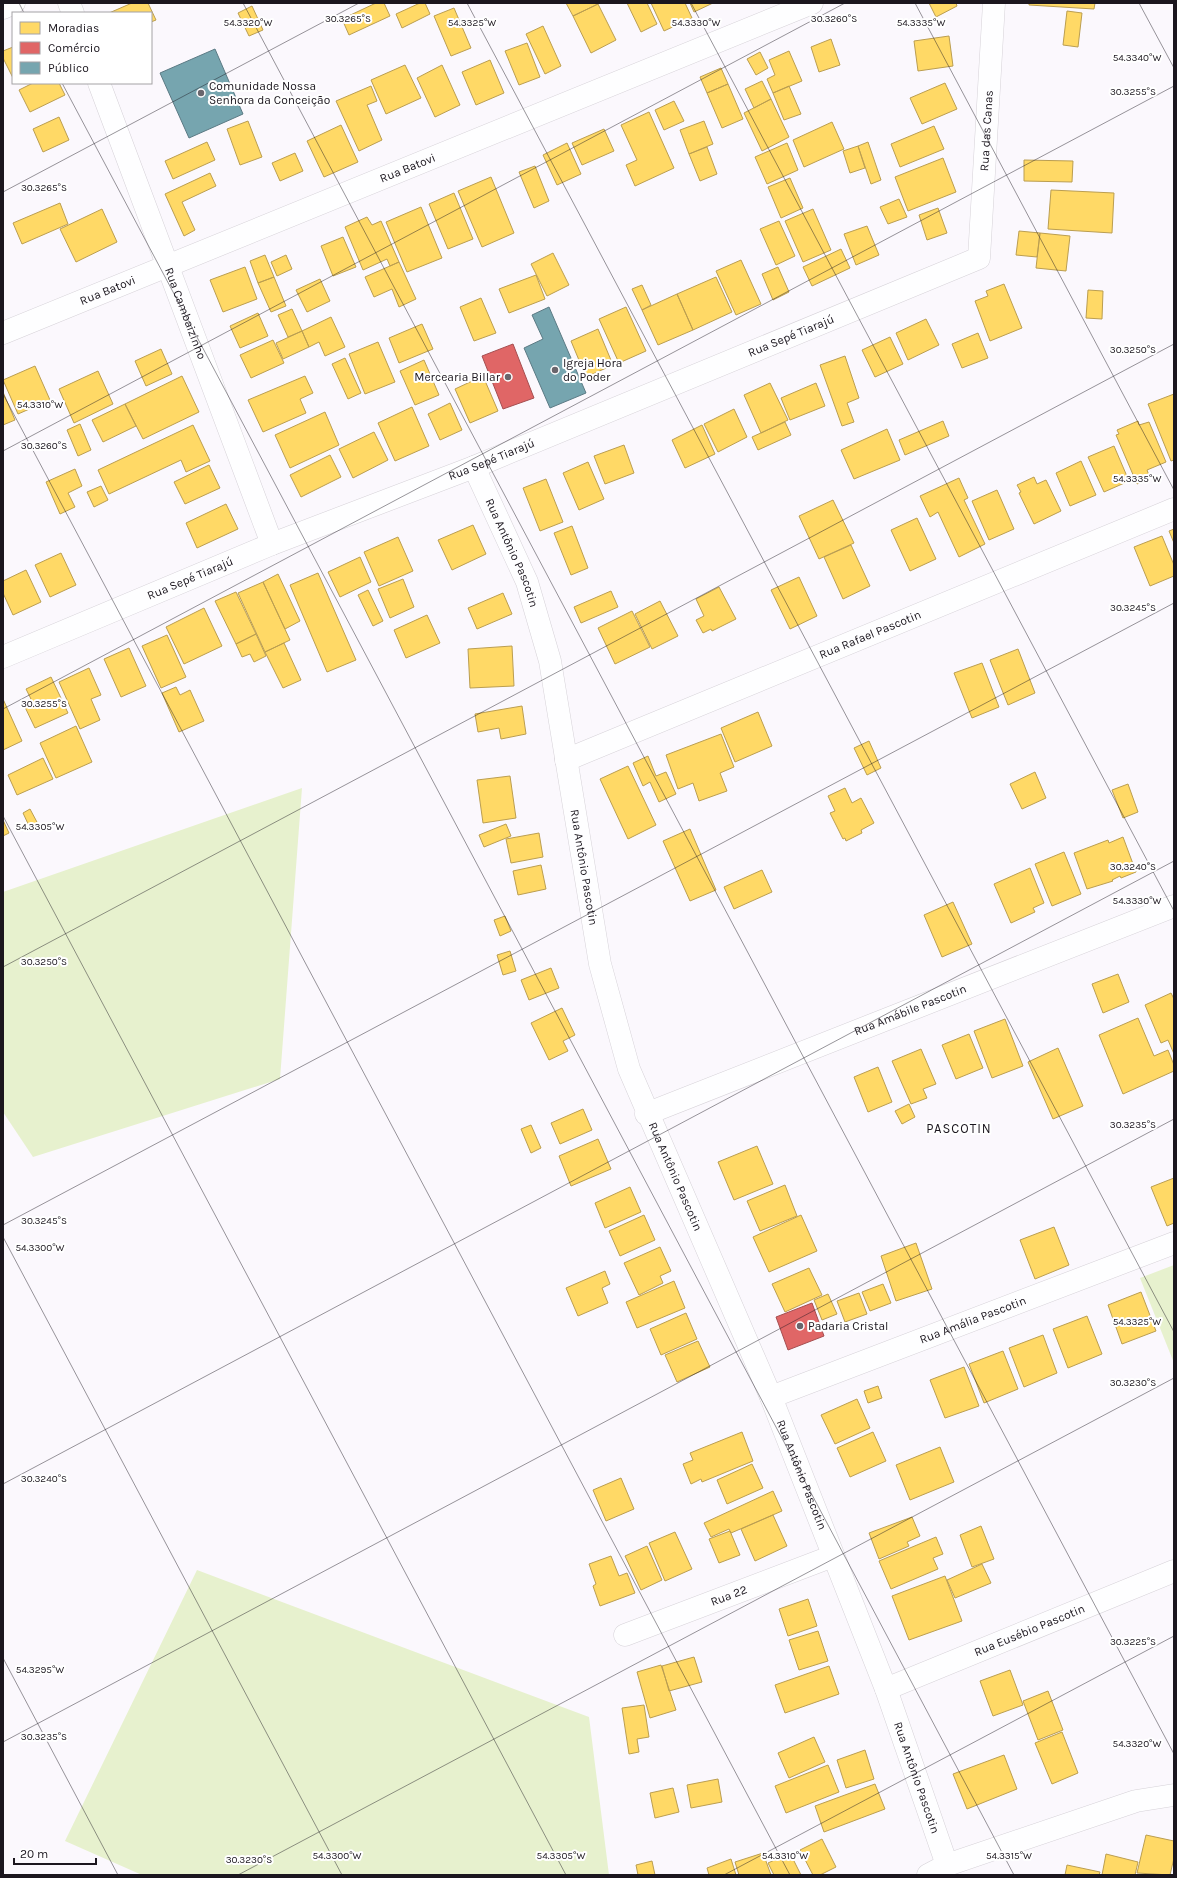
<svg xmlns="http://www.w3.org/2000/svg" width="1177" height="1878" font-family="Karla,sans-serif">
	<rect width="100%" height="100%" fill="#fbf8fd"/>
	<path fill="#e7f1ce" d="M302 788 280 1079 33 1157 3 1112V892Z
		M1174 1265V1363L1140 1278Z
		M197 1570 589 1717 609 1875H142L65 1841Z"/>
	<path fill="#ffd966" stroke="#bb9e50" d="M132 3H148L156 20 151 22V13H109Z
		M376 3H384L390 16 349 35 342 19Z
		M420 3H425L430 14 402 28 396 14Z
		M566 3H598V4L573 16Z
		M627 3H647L657 24 641 32Z
		M651 3H685L692 18 664 31Z
		M690 3H713L694 12Z
		M929 3H956L957 6 936 17Z
		M1029 3H1095L1094 9 1029 5Z
		M598 4 616 40 591 53 573 16Z
		M252 6 263 30 249 36 238 13Z
		M454 8 471 48 451 56 434 16Z
		M1067 11 1082 13 1078 47 1063 45Z
		M543 26 561 66 545 74 526 34Z
		M949 36 953 66 918 71 914 41Z
		M831 39 840 65 819 72 811 47Z
		M527 43 540 77 519 85 505 51Z
		M13 47V78L3 58V51Z
		M789 51 802 81 773 93 767 79 775 75 769 60Z
		M760 52 768 68 756 75 747 59Z
		M490 60 504 93 476 105 462 72Z
		M405 65 421 98 386 114 371 80Z
		M442 65 460 105 435 117 417 78Z
		M721 68 728 84 707 93 700 77Z
		M762 81 771 99 754 108 745 89Z
		M33 83H59L65 95 30 112 19 90Z
		M945 83 957 109 922 124 910 98Z
		M728 84 743 119 722 128 707 93Z
		M371 86 377 101 367 105 382 140 359 151 336 101Z
		M789 86 801 114 784 120 773 93Z
		M771 99 789 137 762 151 744 113Z
		M674 101 684 121 664 130 655 110Z
		M649 112 674 168 635 186 626 165 637 160 621 125Z
		M59 117 69 140 43 152 33 129Z
		M248 121 262 157 240 165 227 129Z
		M704 121 713 144 689 154 680 130Z
		M832 122 844 149 804 167 793 140Z
		M341 125 358 162 324 177 307 141Z
		M934 126 944 149 900 167 891 144Z
		M604 129 614 151 582 165 572 143Z
		M207 142 215 160 173 179 165 161Z
		M868 142 881 180 871 184 858 146Z
		M567 143 581 174 557 185 543 155Z
		M787 143 798 170 767 184 755 157Z
		M858 146 865 168 850 173 843 151Z
		M707 147 717 174 700 181 689 154Z
		M295 153 303 171 280 181 272 163Z
		M943 158 956 192 908 211 895 177Z
		M1024 160 1073 161 1072 182 1024 181Z
		M535 166 549 201 534 208 519 172Z
		M210 173 216 186 182 202 195 230 184 236 165 194Z
		M491 177 514 233 482 247 458 191Z
		M790 178 803 208 781 218 768 187Z
		M1051 190 1114 193 1112 233 1048 229Z
		M454 193 473 239 448 249 429 204Z
		M899 199 907 217 888 224 880 207Z
		M60 203 68 224 22 244 13 223Z
		M421 207 442 258 407 272 386 222Z
		M938 208 947 233 927 240 919 215Z
		M102 209 117 242 76 262 60 229Z
		M813 209 831 250 803 262 785 221Z
		M367 217 372 225 381 221 399 262 390 266 387 259 363 270 345 227Z
		M779 221 795 256 776 265 760 229Z
		M867 226 879 255 856 265 844 234Z
		M1019 231 1040 233 1037 257 1016 255Z
		M1040 233 1070 236 1066 271 1036 268Z
		M343 237 356 267 333 276 321 246Z
		M841 249 850 268 812 286 803 267Z
		M553 253 569 285 547 296 531 264Z
		M265 255 274 277 258 283 250 261Z
		M286 255 292 269 277 276 271 262Z
		M741 260 761 304 736 315 716 271Z
		M399 262 416 299 399 307 392 289 374 297 365 277Z
		M245 267 257 299 223 312 210 280Z
		M778 267 789 292 773 300 762 274Z
		M536 275 545 299 509 313 499 289Z
		M274 277 286 306 271 312 258 283Z
		M716 277 732 312 693 330 677 294Z
		M320 279 330 301 307 312 296 290Z
		M1004 284 1022 328 990 341 975 301 988 296 986 291Z
		M642 285 651 305 642 310 632 289Z
		M1088 290 1103 291 1102 319 1086 318Z
		M677 294 693 330 658 345 642 310Z
		M481 298 496 333 474 341 460 307Z
		M626 307 646 351 619 363 599 319Z
		M292 309 302 331 288 337 278 315Z
		M258 313 268 336 240 348 230 326Z
		M331 317 345 347 325 356 319 342 309 347 302 331Z
		M926 319 939 345 908 360 896 333Z
		M422 324 433 349 399 363 389 338Z
		M598 329 613 365 586 377 571 341Z
		M302 331 309 347 283 359 276 343Z
		M978 333 988 358 962 368 952 344Z
		M890 337 903 364 875 377 862 350Z
		M273 340 284 363 251 378 240 355Z
		M378 342 395 382 365 394 349 354Z
		M161 349 172 374 146 386 135 361Z
		M845 356 859 398 847 403 854 422 842 426 820 365Z
		M345 358 361 393 348 399 332 364Z
		M424 360 439 395 415 405 400 371Z
		M35 366 50 400 18 414 3 380Z
		M98 371 113 404 74 423 59 389Z
		M182 376 199 412 143 439 125 404Z
		M305 376 313 393 300 399 306 413 263 432 248 400Z
		M483 376 498 411 470 423 455 389Z
		M770 383 788 420 761 433 744 395Z
		M816 383 825 406 790 420 781 398Z
		M3 392 15 420 3 425Z
		M1174 394V460L1171 461 1148 404Z
		M450 403 462 430 440 440 428 414Z
		M125 404 136 426 103 442 92 420Z
		M412 407 429 446 395 461 378 423Z
		M734 409 747 437 718 452 704 424Z
		M325 412 339 445 290 468 275 435Z
		M943 421 949 436 905 455 899 440Z
		M1138 421 1139 425 1149 422 1166 462 1147 470 1150 478 1137 484 1116 435 1119 434 1117 430Z
		M785 422 791 435 758 450 752 437Z
		M80 424 91 450 78 456 67 430Z
		M193 425 210 461 186 472 181 460 109 494 98 470Z
		M702 425 715 454 685 468 672 440Z
		M887 429 900 460 854 479 841 450Z
		M374 432 388 460 353 478 339 449Z
		M624 445 634 473 605 484 594 456Z
		M1114 446 1129 481 1104 492 1088 457Z
		M330 455 341 477 301 497 290 475Z
		M1081 461 1096 495 1070 506 1056 473Z
		M588 462 604 499 579 510 563 473Z
		M209 465 220 488 185 504 174 482Z
		M75 469 82 486 68 493 75 507 60 514 46 482Z
		M1034 477 1037 484 1046 480 1061 511 1034 524 1019 493 1021 492 1017 485Z
		M959 478 968 498 964 500 985 544 959 557 938 512 930 517 920 496Z
		M546 479 563 522 540 531 523 488Z
		M101 486 108 500 94 507 87 492Z
		M997 490 1014 529 989 540 972 501Z
		M833 500 854 543 819 559 799 516Z
		M226 504 238 529 197 548 186 523Z
		M917 518 936 559 910 571 891 530Z
		M473 525 486 554 452 570 438 540Z
		M572 526 588 568 571 575 554 533Z
		M1174 529V543L1169 531Z
		M1162 536 1174 565V576L1150 586 1134 547Z
		M398 537 413 571 379 586 364 552Z
		M851 545 870 586 843 599 824 557Z
		M61 553 76 585 50 597 35 565Z
		M360 557 371 582 340 597 328 572Z
		M26 570 41 602 13 615 3 593V581Z
		M318 573 356 660 327 672 290 585Z
		M278 574 300 621 285 629 263 582Z
		M799 577 817 616 790 629 771 590Z
		M403 579 414 607 390 618 378 589Z
		M263 582 290 640 265 652 238 593Z
		M719 587 736 619 712 631 711 629 703 633 696 620 704 616 696 599Z
		M368 590 383 621 373 626 358 595Z
		M611 591 618 607 581 623 574 607Z
		M236 592 256 634 236 644 215 601Z
		M503 593 512 614 477 629 468 608Z
		M660 601 678 636 652 649 635 614Z
		M204 608 222 646 184 664 166 627Z
		M632 611 650 647 615 664 598 628Z
		M427 615 440 643 406 658 394 630Z
		M256 634 266 656 254 662 250 654 242 657 236 644Z
		M167 635 186 677 161 688 142 646Z
		M284 643 301 680 283 688 265 652Z
		M512 646 514 686 470 688 468 649Z
		M129 648 146 686 121 697 104 659Z
		M1018 649 1035 693 1008 705 990 660Z
		M982 663 999 707 972 718 954 673Z
		M89 668 101 695 91 699 100 720 80 729 59 682Z
		M51 677 68 713 35 728 23 703 31 699 26 689Z
		M176 687 180 695 190 690 204 721 179 732 162 693Z
		M3 699 22 741 3 750Z
		M522 706 526 734 501 739 499 728 478 732 475 714Z
		M758 712 772 746 735 762 721 728Z
		M76 726 92 762 56 778 40 743Z
		M721 734 734 767 720 773 727 791 699 801 693 783 678 789 666 755Z
		M869 741 881 768 867 775 854 748Z
		M648 756 656 776 666 772 676 794 659 802 650 782 643 786 633 763Z
		M43 758 53 779 17 795 8 775Z
		M628 766 656 825 628 839 600 779Z
		M1035 772 1046 798 1022 809 1010 784Z
		M510 776 516 818 483 823 477 780Z
		M1128 784 1138 812 1123 818 1112 790Z
		M845 788 852 803 861 798 874 823 861 830 862 833 846 841 845 838 843 839 830 813 835 811 828 796Z
		M30 809 38 824 30 828 23 813Z
		M3 820 9 833 3 836Z
		M506 824 511 836 484 847 479 835Z
		M690 829 716 890 690 901 663 841Z
		M539 833 543 857 511 863 506 839Z
		M1123 837 1136 872 1121 878 1120 876 1112 880 1113 881 1087 889 1074 853 1108 840 1109 843Z
		M1064 852 1081 894 1052 906 1035 864Z
		M541 865 546 889 518 895 513 871Z
		M1030 868 1044 903 1033 908 1035 912 1011 923 994 884Z
		M762 870 772 892 734 909 724 887Z
		M953 902 972 944 942 957 924 915Z
		M505 916 511 931 500 936 494 920Z
		M510 951 516 971 503 975 497 955Z
		M551 968 559 988 529 1000 521 980Z
		M1118 974 1129 1002 1103 1013 1092 984Z
		M1171 993 1174 999V1054L1168 1040 1161 1043 1145 1005Z
		M562 1008 575 1035 563 1041 568 1051 549 1060 531 1023Z
		M1138 1018 1154 1056 1168 1050 1174 1065V1071L1123 1094 1099 1035Z
		M1005 1019 1023 1066 992 1078 974 1031Z
		M969 1034 983 1068 956 1079 942 1045Z
		M1058 1048 1083 1106 1053 1119 1028 1062Z
		M921 1049 936 1084 923 1089 927 1098 911 1104 892 1061Z
		M878 1067 892 1102 868 1112 854 1077Z
		M909 1104 915 1117 902 1124 895 1111Z
		M583 1109 592 1130 560 1144 551 1123Z
		M531 1125 541 1148 531 1153 521 1129Z
		M598 1139 611 1169 571 1186 559 1156Z
		M757 1146 773 1184 734 1200 718 1162Z
		M1174 1178V1223L1167 1226 1151 1187Z
		M785 1185 797 1216 760 1231 747 1201Z
		M630 1187 641 1212 605 1228 595 1203Z
		M644 1215 655 1240 620 1256 609 1231Z
		M801 1215 817 1251 769 1272 753 1237Z
		M1054 1227 1069 1265 1035 1279 1020 1240Z
		M916 1243 932 1289 896 1301 881 1256Z
		M660 1247 671 1271 660 1276 663 1283 639 1295 624 1263Z
		M809 1268 822 1295 785 1312 772 1284Z
		M605 1271 610 1284 602 1288 608 1303 578 1316 566 1288Z
		M674 1281 685 1308 637 1328 626 1302Z
		M883 1284 891 1303 870 1311 862 1292Z
		M1141 1292 1156 1331 1122 1344 1108 1305Z
		M859 1293 867 1314 845 1322 837 1301Z
		M828 1294 837 1314 822 1320 814 1300Z
		M686 1313 697 1339 661 1355 650 1329Z
		M1087 1316 1102 1354 1068 1368 1053 1329Z
		M1043 1335 1057 1373 1024 1387 1009 1348Z
		M698 1341 710 1367 677 1382 665 1355Z
		M1003 1351 1018 1389 984 1403 969 1364Z
		M964 1367 979 1406 945 1418 930 1380Z
		M878 1386 882 1398 868 1403 864 1391Z
		M857 1399 870 1428 835 1444 821 1415Z
		M742 1432 753 1461 702 1482 701 1479 691 1484 683 1464 693 1460 690 1453Z
		M873 1432 886 1461 850 1477 837 1448Z
		M940 1447 954 1482 910 1500 896 1465Z
		M752 1464 763 1488 727 1504 717 1480Z
		M621 1478 634 1509 606 1521 593 1490Z
		M773 1491 782 1511 731 1533 729 1529 711 1537 704 1523Z
		M773 1515 787 1546 755 1561 741 1529Z
		M912 1517 920 1536 907 1542 909 1546 879 1559 869 1533Z
		M981 1526 994 1559 972 1567 960 1535Z
		M730 1531 740 1555 719 1563 709 1539Z
		M675 1532 692 1569 665 1581 649 1543Z
		M936 1537 943 1554 933 1558 938 1569 891 1589 879 1561Z
		M647 1546 662 1580 641 1590 625 1556Z
		M611 1556 619 1576 627 1573 635 1593 600 1606 593 1586 596 1584 589 1564Z
		M982 1564 991 1583 955 1598 947 1580Z
		M945 1576 962 1621 909 1640 892 1596Z
		M808 1599 817 1626 788 1636 779 1609Z
		M818 1631 828 1661 799 1670 789 1640Z
		M694 1657 702 1682 669 1691 662 1666Z
		M661 1665 676 1710 650 1718 637 1672Z
		M829 1666 839 1694 785 1713 775 1685Z
		M1010 1670 1023 1705 993 1716 980 1681Z
		M1048 1691 1063 1730 1038 1740 1023 1701Z
		M644 1705 649 1737 637 1739 639 1752 629 1754 622 1708Z
		M1062 1732 1078 1773 1052 1784 1035 1743Z
		M814 1737 825 1762 789 1778 778 1753Z
		M865 1750 874 1779 846 1788 837 1760Z
		M1004 1755 1017 1789 967 1809 953 1774Z
		M828 1765 839 1792 786 1813 775 1786Z
		M718 1779 722 1802 691 1808 687 1785Z
		M875 1784 885 1809 824 1832 815 1806Z
		M673 1788 679 1812 655 1818 650 1793Z
		M1146 1835 1174 1841V1858L1170 1875 1137 1873Z
		M822 1839 836 1867 820 1875H813L800 1850Z
		M763 1853 771 1875H739L735 1862Z
		M790 1853 801 1875H774L768 1863Z
		M1106 1854 1138 1862 1135 1875H1102Z
		M731 1859 736 1875H709L707 1868Z
		M652 1861 655 1875H638L636 1865Z
		M1067 1865 1100 1872 1099 1875H1065Z"/>
	<path fill="#e06666" stroke="#a54e50" d="M513 344 534 398 503 409 482 356Z
		M812 1303 824 1336 788 1350 776 1317Z"/>
	<path fill="#76a5af" stroke="#5b7a84" d="M215 49 243 114 189 138 160 73Z
		M549 307 586 393 550 408 524 348 543 339 532 315Z"/>
	<g fill="none" stroke-linecap="round" stroke-linejoin="round">
		<defs>
			<g id="minor">
				<path d="M69 3 73 13"/>
				<path d="M3 8 14 3"/>
				<path id="s1" d="M99 83 272 544"/>
				<path id="s2" d="M3 333 812 3"/>
				<path id="s3" d="M474 467 527 582 550 661 600 964 629 1069 771 1397 886 1689 947 1865"/>
				<path id="s4" d="M3 657 272 544 474 467 979 258 994 3"/>
				<path id="s5" d="M566 760 1174 509"/>
				<path id="s6" d="M646 1114 1174 906"/>
				<path id="s7" d="M771 1397 1174 1243"/>
				<path id="s8" d="M625 1635 833 1556"/>
				<path id="s9" d="M886 1689 1174 1571"/>
				<path d="M928 1875 947 1865 1136 1801 1174 1795"/>
			</g>
		</defs>
		<use href="#minor" stroke="#d6d2d8" stroke-width="23"/>
		<use href="#minor" stroke="#fefeff" stroke-width="22"/>
	</g>
	<path fill="none" stroke="#1b161e" stroke-width="1" stroke-opacity="0.45" d="M19 3 24 13M243 3 1174 1754M467 3 1174 1332M691 3 1174 911M915 3 1174 490M1139 3 1174 68M62 83 1014 1875M3 192 359 3M3 394 790 1875M3 451 845 3M3 709 1174 86M3 816 566 1875M3 967 1174 344M3 1225 1174 603M3 1237 342 1875M3 1484 1174 861M3 1658 118 1875M3 1742 1174 1119M238 1875 1174 1378M724 1875 1174 1636"/>
	<g fill="#69656c" stroke="#fff" stroke-width="1.5">
		<circle cx="201" cy="93" r="4"/>
		<circle cx="555" cy="370" r="4"/>
		<circle cx="508" cy="377" r="4"/>
		<circle cx="800" cy="1326" r="4"/>
	</g>
	<g text-anchor="middle" dominant-baseline="central" stroke-width="4" stroke-linejoin="round" paint-order="stroke">
		<g font-size="12" fill="#1b161e" stroke="#fff" text-anchor="start">
			<text x="209" y="86">Comunidade Nossa<tspan x="209" dy="14">Senhora da Conceição</tspan></text>
			<text x="563" y="363">Igreja Hora<tspan x="563" dy="14">do Poder</tspan></text>
			<text x="500" y="377" text-anchor="end">Mercearia Billar</text>
			<text x="808" y="1326">Padaria Cristal</text>
		</g>
		<g font-size="12" fill="#1b161e" stroke="#fff">
			<text stroke="none"><textPath href="#s4" startOffset="1182">Rua das Canas</textPath></text>
			<text stroke="none"><textPath href="#s2" startOffset="437">Rua Batovi</textPath></text>
			<text stroke="none"><textPath href="#s2" startOffset="113">Rua Batovi</textPath></text>
			<text stroke="none"><textPath href="#s1" startOffset="246">Rua Cambaizinho</textPath></text>
			<text stroke="none"><textPath href="#s4" startOffset="851">Rua Sepé Tiarajú</textPath></text>
			<text stroke="none"><textPath href="#s4" startOffset="527">Rua Sepé Tiarajú</textPath></text>
			<text stroke="none"><textPath href="#s3" startOffset="94">Rua Antônio Pascotin</textPath></text>
			<text stroke="none"><textPath href="#s4" startOffset="203">Rua Sepé Tiarajú</textPath></text>
			<text stroke="none"><textPath href="#s5" startOffset="329">Rua Rafael Pascotin</textPath></text>
			<text stroke="none"><textPath href="#s3" startOffset="418">Rua Antônio Pascotin</textPath></text>
			<text stroke="none"><textPath href="#s6" startOffset="284">Rua Amábile Pascotin</textPath></text>
			<text stroke="none"><textPath href="#s3" startOffset="742">Rua Antônio Pascotin</textPath></text>
			<text stroke="none"><textPath href="#s7" startOffset="216">Rua Amália Pascotin</textPath></text>
			<text stroke="none"><textPath href="#s3" startOffset="1066">Rua Antônio Pascotin</textPath></text>
			<text stroke="none"><textPath href="#s8" startOffset="111">Rua 22</textPath></text>
			<text stroke="none"><textPath href="#s9" startOffset="155">Rua Eusébio Pascotin</textPath></text>
			<text stroke="none"><textPath href="#s3" startOffset="1390">Rua Antônio Pascotin</textPath></text>
		</g>
		<g font-size="13" letter-spacing="1" fill="#1b161e" stroke="#fff">
			<text x="959" y="1128">PASCOTIN</text>
		</g>
	</g>
	<g font-size="10" text-anchor="middle" fill="#1b161e" stroke="#fff" stroke-width="4" stroke-linejoin="round" paint-order="stroke">
		<text x="348" y="22">30.3265°S</text>
		<text x="834" y="22">30.3260°S</text>
		<text x="248" y="26">54.3320°W</text>
		<text x="472" y="26">54.3325°W</text>
		<text x="696" y="26">54.3330°W</text>
		<text x="921" y="26">54.3335°W</text>
		<text x="1137" y="61">54.3340°W</text>
		<text x="1133" y="95">30.3255°S</text>
		<text x="44" y="191">30.3265°S</text>
		<text x="1133" y="353">30.3250°S</text>
		<text x="40" y="408">54.3310°W</text>
		<text x="44" y="449">30.3260°S</text>
		<text x="1137" y="482">54.3335°W</text>
		<text x="1133" y="611">30.3245°S</text>
		<text x="44" y="707">30.3255°S</text>
		<text x="40" y="830">54.3305°W</text>
		<text x="1133" y="870">30.3240°S</text>
		<text x="1137" y="904">54.3330°W</text>
		<text x="44" y="965">30.3250°S</text>
		<text x="1133" y="1128">30.3235°S</text>
		<text x="44" y="1224">30.3245°S</text>
		<text x="40" y="1251">54.3300°W</text>
		<text x="1137" y="1325">54.3325°W</text>
		<text x="1133" y="1386">30.3230°S</text>
		<text x="44" y="1482">30.3240°S</text>
		<text x="1133" y="1645">30.3225°S</text>
		<text x="40" y="1673">54.3295°W</text>
		<text x="44" y="1740">30.3235°S</text>
		<text x="1137" y="1747">54.3320°W</text>
		<text x="337" y="1859">54.3300°W</text>
		<text x="561" y="1859">54.3305°W</text>
		<text x="785" y="1859">54.3310°W</text>
		<text x="1009" y="1859">54.3315°W</text>
		<text x="249" y="1863">30.3230°S</text>
	</g>
	<rect width="1177" height="1878" fill="none" stroke="#1b161e" stroke-width="8"/>
	<rect x="12" y="12" width="140" height="72" fill="#ffffff" stroke="#a4a2a5"/>
	<rect x="20" y="22" width="20" height="12" fill="#ffd966" stroke="#a4a2a5"/>
	<text x="48" y="32" font-size="12" fill="#1b161e">Moradias</text>
	<rect x="20" y="42" width="20" height="12" fill="#e06666" stroke="#a4a2a5"/>
	<text x="48" y="52" font-size="12" fill="#1b161e">Comércio</text>
	<rect x="20" y="62" width="20" height="12" fill="#76a5af" stroke="#a4a2a5"/>
	<text x="48" y="72" font-size="12" fill="#1b161e">Público</text>
	<path d="M14 1858v6h82v-6" fill="none" stroke="#1b161e" stroke-width="2"/>
	<text x="20" y="1858" font-size="12" fill="#1b161e" stroke="#ffffff" stroke-width="3" paint-order="stroke">20 m</text>
</svg>
